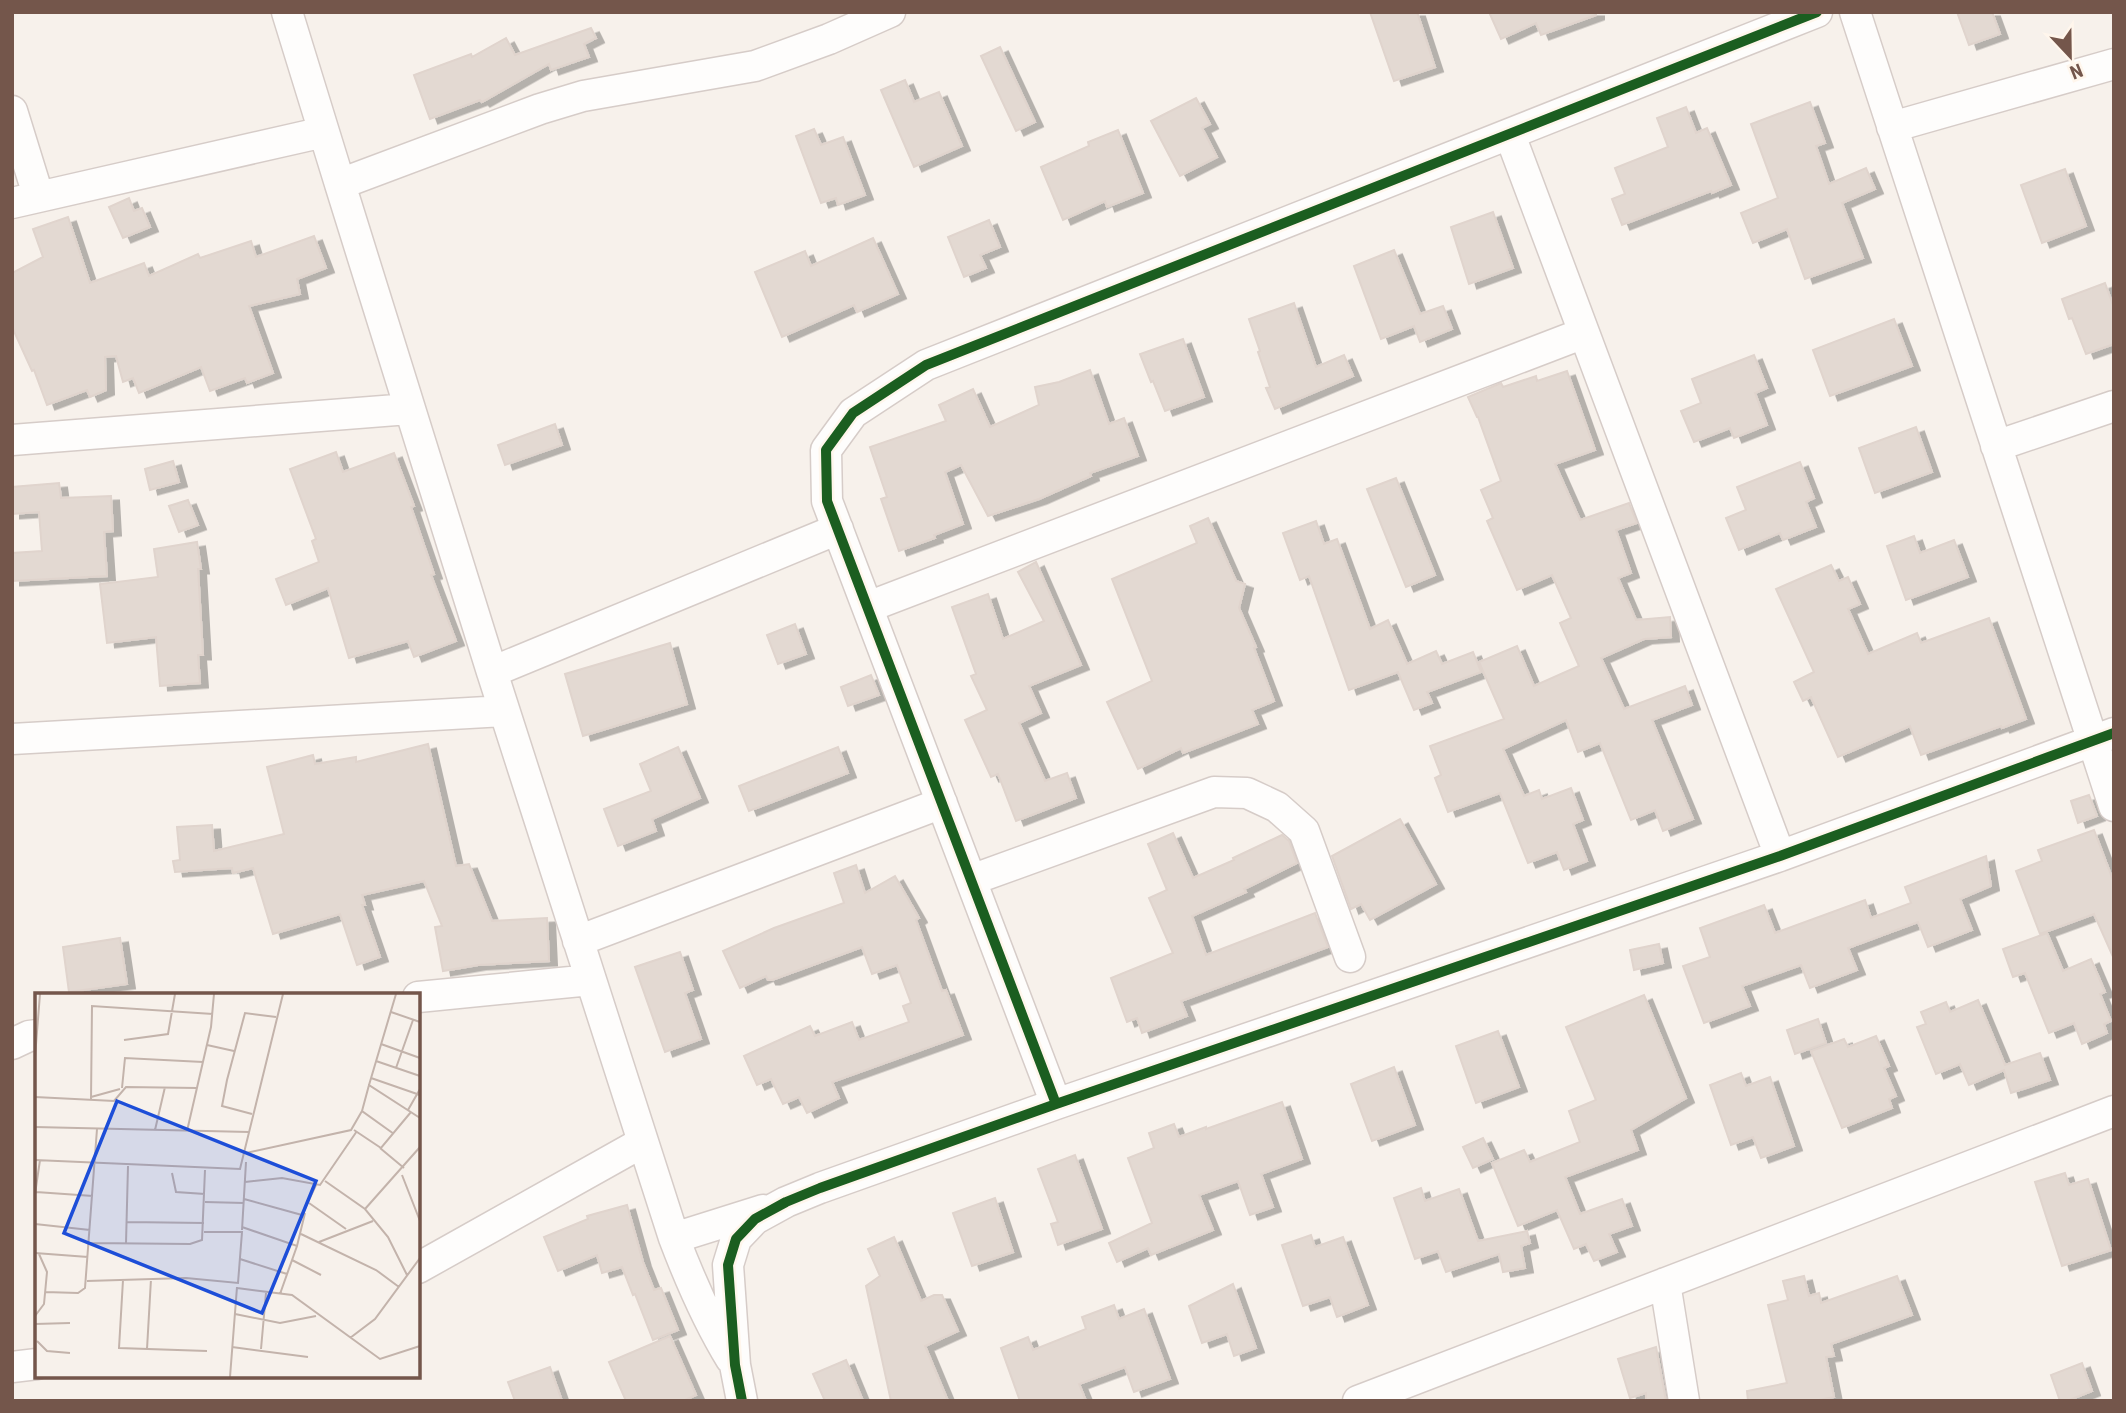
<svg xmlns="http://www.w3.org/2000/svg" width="2126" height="1413" font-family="'Roboto Condensed',sans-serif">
	<defs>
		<filter id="shadow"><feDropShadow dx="8" dy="4.5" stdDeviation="0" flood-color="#0004"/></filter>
	</defs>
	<rect width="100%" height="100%" fill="#f7f1eb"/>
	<path fill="#e3d9d2" stroke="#e0d4cd" stroke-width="2" filter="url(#shadow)" d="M1370 12H1417L1435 67 1394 81Z
		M1489 12H1596V15L1541 35 1536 23 1501 39Z
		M1957 12H1992L2000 34 1969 45Z
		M591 28 596 38 584 44 589 57 551 70 549 64 482 102 480 100 430 119 414 75 471 54 472 57 506 38 515 55Z
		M1000 47 1035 122 1016 131 981 56Z
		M905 80 914 102 939 92 962 146 914 167 881 90Z
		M1196 98 1210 124 1202 128 1217 157 1180 176 1151 121Z
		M1810 102 1825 143 1816 146 1829 184 1866 168 1875 189 1842 203 1863 258 1805 279 1787 229 1753 243 1741 213 1778 198 1751 124Z
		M1686 107 1696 133 1707 128 1731 185 1712 193 1711 191 1622 225 1612 199 1625 194 1615 168 1668 147 1657 118Z
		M814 129 821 145 843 137 865 195 838 205 836 198 821 203 796 136Z
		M1118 130 1143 193 1107 207 1105 201 1063 220 1041 167 1089 146 1088 142Z
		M2065 169 2086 226 2042 243 2021 185Z
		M129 198 134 211 142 208 150 227 123 238 109 207Z
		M1493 212 1513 268 1469 284 1451 227Z
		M68 217 90 283 144 263 149 276 198 254 200 258 251 241 256 257 314 236 326 268 297 279 300 294 249 306 273 373 247 383 245 378 210 391 201 367 139 393 133 378 123 382 116 356 105 357 106 390 90 397 87 390 47 405 34 370 32 371 12 327V273L43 257 33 229Z
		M989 220 1000 247 980 255 986 268 964 277 948 237Z
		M873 238 898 294 857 312 854 305 782 337 755 272 805 251 811 266Z
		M1394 250 1420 314 1443 306 1452 329 1420 342 1414 326 1381 339 1354 266Z
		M2105 283 2114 308V344L2086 354 2072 318 2069 319 2062 299Z
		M1294 303 1316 367 1344 355 1353 376 1275 409 1266 388 1270 387 1258 352 1260 351 1249 319Z
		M1894 319 1912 366 1830 396 1813 350Z
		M1183 339 1204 397 1165 411 1153 381 1151 382 1140 354Z
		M1754 355 1767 388 1755 393 1767 425 1734 438 1730 428 1694 442 1681 411 1701 403 1692 379Z
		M1090 370 1109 424 1124 418 1138 456 1090 473 1091 476 1039 499 988 516 961 465 945 472 963 524 934 535 935 538 899 551 881 499 887 497 870 447 946 421 939 405 973 389 990 427 1039 405 1035 387 1059 382Z
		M1567 371 1595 450 1555 464 1580 520 1629 503 1637 523 1616 530 1631 573 1618 578 1636 620 1670 617 1671 637 1644 639 1601 658 1624 709 1685 686 1692 705 1652 720 1693 819 1663 831 1655 810 1631 820 1600 743 1578 752 1566 720 1503 749 1524 796 1539 790 1542 799 1571 788 1583 820 1573 824 1587 861 1564 870 1557 852 1528 863 1500 793 1448 812 1435 778 1441 775 1430 746 1504 719 1479 662 1517 646 1534 686 1579 666 1560 623 1571 618 1552 575 1517 590 1487 521 1493 518 1481 490 1501 481 1478 417H1477L1468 397 1501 383 1503 387 1536 376 1537 381Z
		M555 424 562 445 505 465 498 445Z
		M1916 427 1932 472 1875 493 1859 448Z
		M336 452 343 472 394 453 414 506 411 507 434 574 431 575 456 641 414 657 408 641 349 658 328 588 286 605 276 579 319 562 312 541 316 539 290 469Z
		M173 461 179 482 150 490 145 469Z
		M1800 462 1814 498 1806 502 1816 527 1783 540 1780 533 1739 550 1726 518 1746 510 1737 487Z
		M1396 478 1435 575 1406 587 1367 489Z
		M59 483 61 498 111 496 113 531 104 532 107 576 12 581V553L42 551 39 512 12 514V487Z
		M188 500 198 525 179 532 169 506Z
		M1208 518 1236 581 1245 584 1239 608 1256 647 1254 648 1274 701 1252 710 1258 724 1183 753 1181 748 1138 769 1107 702 1152 681 1112 579 1197 543 1190 526Z
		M1316 521 1324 544 1337 539 1370 629 1388 620 1407 664 1436 651 1442 664 1473 652 1481 672 1427 692 1432 703 1414 710 1398 672 1349 690 1309 576 1300 580 1283 533Z
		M1914 536 1920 553 1954 540 1968 577 1906 600 1887 546Z
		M197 542 201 569H198L203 655H198L200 683 160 686 156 637 107 643 100 584 158 577 154 549Z
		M1036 562 1081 665 1029 686 1041 713 1019 723 1045 781 1067 773 1076 798 1016 821 998 774 991 777 965 720 987 710 971 676 976 674 952 607 988 594 1003 639 1044 621 1018 572Z
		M1831 565 1839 581 1848 577 1860 604 1848 609 1868 654 1917 633 1921 643 1989 618 2026 719 2002 728 2001 726 1921 755 1910 726 1838 757 1811 697 1803 701 1794 682 1814 672 1776 589Z
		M795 624 806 654 778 664 767 635Z
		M670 643 687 704 583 736 565 674Z
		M871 675 879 695 848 706 841 687Z
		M428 744 456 866 469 864 492 921 547 918 549 961 478 965 443 971 435 927 442 926 424 881 362 895 365 905H362L380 957 357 965 340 914 273 934 253 868 233 873 232 868 175 872 173 861 180 860 177 827 212 825 214 851 284 834 267 767 313 755 315 764 356 757V762Z
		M678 747 700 798 652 819 656 831 618 846 604 809 651 791 640 764Z
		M838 747 848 773 749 811 739 786Z
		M2089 795 2097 816 2078 823 2071 801Z
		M1400 819 1436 884 1370 920 1361 904 1351 909 1332 856Z
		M2094 830 2114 883V959L2094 914 2040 934 2016 871 2042 861 2038 850Z
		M1173 833 1193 878 1234 860 1233 858 1282 835 1289 841 1297 863 1244 889 1246 892 1192 916 1206 955 1315 913 1328 947 1181 1001 1187 1016 1142 1033 1137 1018 1127 1022 1111 978 1173 953 1149 898 1167 890 1148 844Z
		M1986 856 1991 886 1960 899 1972 930 1928 947 1918 922 1848 948 1857 970 1810 988 1801 965 1742 986 1750 1006 1704 1023 1683 966 1710 957 1700 928 1764 905 1775 933 1865 900 1871 918 1911 903 1905 887Z
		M856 865 865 893 895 876 919 918 916 920 942 991 946 990 963 1035 832 1082 839 1098 807 1113 799 1097 783 1104 771 1079 757 1085 744 1056 810 1026 815 1036 852 1022 859 1040 909 1022 903 1006 911 1003 897 965 872 974 862 947 772 980H768L766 976 740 988 723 951 774 928 844 903 834 873Z
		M2047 933 2063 971 2091 959 2105 992 2100 994 2111 1021 2104 1024 2107 1033 2082 1044 2074 1023 2049 1033 2025 973 2013 977 2003 949Z
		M120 938 127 984 69 992 63 947Z
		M1659 944 1663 963 1634 970 1630 950Z
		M680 952 693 990 685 993 701 1039 665 1052 635 967Z
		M1644 995 1686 1098 1631 1130 1638 1150 1565 1177 1580 1214 1622 1199 1632 1226 1609 1234 1617 1252 1594 1261 1586 1244 1574 1249 1557 1210 1518 1226 1492 1163 1524 1150 1530 1162 1580 1142 1569 1111 1596 1100 1566 1027Z
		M1978 1000 2005 1065 2040 1053 2050 1080 2011 1093 2004 1070 1969 1085 1960 1064 1936 1074 1917 1027 1926 1024 1921 1012 1946 1002 1950 1012Z
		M1818 1019 1826 1043 1795 1054 1787 1030Z
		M1498 1031 1519 1087 1476 1103 1456 1046Z
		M1876 1036 1889 1066 1884 1068 1896 1096 1889 1099 1892 1108 1842 1128 1811 1051 1844 1039 1848 1047Z
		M1394 1067 1415 1125 1372 1141 1351 1084Z
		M1741 1073 1746 1086 1770 1077 1794 1146 1761 1158 1753 1137 1731 1145 1710 1085Z
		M1282 1102 1302 1159 1261 1174 1273 1207 1250 1215 1238 1181 1199 1195 1213 1230 1151 1255 1148 1248 1117 1262 1109 1243 1152 1223 1128 1158 1154 1148 1149 1133 1174 1124 1179 1137 1206 1127V1129Z
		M1483 1138 1493 1159 1473 1168 1463 1147Z
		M1075 1155 1102 1229 1058 1245 1051 1224 1058 1222 1038 1169Z
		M2065 1173 2069 1185 2088 1179 2111 1250 2062 1266 2035 1182Z
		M1421 1188 1425 1201 1459 1189 1478 1241 1527 1231 1530 1243 1521 1246 1525 1268 1503 1272 1499 1254 1446 1272 1438 1251 1415 1259 1394 1198Z
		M995 1198 1013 1252 972 1266 953 1213Z
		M627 1205 643 1262 654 1290 661 1288 678 1330 653 1340 635 1294 633 1295 622 1267 602 1273 597 1255 558 1271 544 1237 588 1219 587 1216Z
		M1311 1235 1315 1247 1343 1237 1368 1305 1337 1317 1330 1297 1303 1306 1282 1245Z
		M894 1237 921 1301 934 1295H942L958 1331 925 1346 948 1401H891L866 1286 880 1276 868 1249Z
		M1804 1276 1809 1296 1819 1293 1821 1303 1897 1276 1912 1315 1831 1344 1834 1356 1826 1357 1834 1397 1814 1401H1748L1747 1391 1787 1383 1768 1305 1788 1300 1783 1281Z
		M1233 1284 1256 1348 1234 1356 1227 1334 1202 1343 1189 1306Z
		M1114 1305 1119 1319 1144 1309 1170 1379 1134 1392 1125 1367 1079 1384 1086 1401H1020L1001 1348 1028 1337 1033 1350 1086 1329 1082 1317Z
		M670 1336 696 1395 683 1401H626L609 1362Z
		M1656 1347 1666 1401H1646V1393L1630 1398 1618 1359Z
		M846 1360 863 1401H825L813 1374Z
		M2082 1363 2092 1391 2067 1401H2060L2051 1375Z
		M550 1367 562 1401H515L508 1382Z"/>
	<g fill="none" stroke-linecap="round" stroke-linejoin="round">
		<defs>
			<path id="minor" d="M287 12 340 184
				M1855 12 2114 806
				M12 111 38 195
				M1892 127 2114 64
				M1510 135 1780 856
				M12 203 324 132
				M12 440 409 409
				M1996 446 2114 406
				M838 529 492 672 340 184 540 109 583 96 755 66 829 39 890 12
				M868 607 1584 333
				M492 672 674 1238C690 1280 707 1320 731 1359
				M12 739 504 711
				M971 880 1214 792 1247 793 1277 807 1304 831 1350 957
				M578 941 942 803
				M418 997 591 980
				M12 1044 29 1036 37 1035
				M1056 1104 827 501 826 450 853 413 926 365 1817 12
				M674 1238 763 1210
				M418 1268 643 1142
				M1665 1283 1684 1401
				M12 1367 37 1364
				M742 1401 735 1365 728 1265 736 1239 755 1219 786 1202 820 1188 1056 1104 1780 856 2114 733
				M1358 1401 2114 1111"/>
		</defs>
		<use href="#minor" stroke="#d6ccc8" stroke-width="33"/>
		<use href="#minor" stroke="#fefdfc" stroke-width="30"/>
		<defs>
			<path id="cycleway" d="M1056 1104 827 501 826 450 853 413 926 365 1817 12
				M742 1401 735 1365 728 1265 736 1239 755 1219 786 1202 820 1188 1056 1104 1780 856 2114 733"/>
		</defs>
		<use href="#cycleway" stroke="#fff6ec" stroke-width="15"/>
		<use href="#cycleway" stroke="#1b5e20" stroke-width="10"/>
	</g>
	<g transform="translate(35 993)">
		<rect width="385" height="385" fill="#f7f1eb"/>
		<path fill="none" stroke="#c3b3ab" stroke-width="2" d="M361 1 334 92 385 125M356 19 385 29M89 47 133 41 140 1M346 51 385 65M172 52 199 58M0 64 5 1M341 68 385 83M361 75 378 27M336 85 385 102M334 92 327 118 359 141M87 95 90 65 168 69M0 104 79 108 91 94 162 95M56 104 85 96M56 107 57 13 178 21M373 117 385 96M217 121 187 113 192 87 210 20 241 24M0 134 214 139M120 137 130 94M319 137 346 155 376 119M152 138 176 34 179 1M345 155 369 175M211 160 316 137 327 118M0 167 205 176 248 1M137 180 141 199 170 201M367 182 385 228M290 188 330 216 353 244 372 282M210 189 247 185 285 192 322 138M1 199 58 203M0 201 5 167M209 206 267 222 281 192M170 209 209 210M274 210 311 236M330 216 385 154M92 229 169 230M0 231 55 237M207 234 262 253 270 220M207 237 211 169M266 241 341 277 364 294M284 249 338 228M54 250 155 251 167 247 170 177M91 250 93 173M0 260 53 264M205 266 252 281M257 267 286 282M88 287 84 355 172 358M52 288 151 285 203 290 207 239H169M202 295 257 302 345 366 385 353M10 299 43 300 50 295 62 136M245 301 262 253M200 321 245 330 281 323M0 323 9 311 12 279 4 261M0 331 35 330M315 345 340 326 385 265M2 348 12 358 35 360M197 354 273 364M112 356 116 286M226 356 231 300M195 384 202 294"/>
		<path fill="#1d4ed8" fill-opacity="0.15" stroke="#1d4ed8" stroke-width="3.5" d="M82 108 281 188 227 320 29 240Z"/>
		<rect width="385" height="385" fill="none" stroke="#74564b" stroke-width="3.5"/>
	</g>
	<rect width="2126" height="1413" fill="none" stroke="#74564b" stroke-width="28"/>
	<g transform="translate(2070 56) rotate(158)" stroke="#fff6ec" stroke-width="5" paint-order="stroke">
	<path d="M0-5L12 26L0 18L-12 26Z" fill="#74564b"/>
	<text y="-10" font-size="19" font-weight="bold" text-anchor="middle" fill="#74564b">N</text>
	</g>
</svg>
